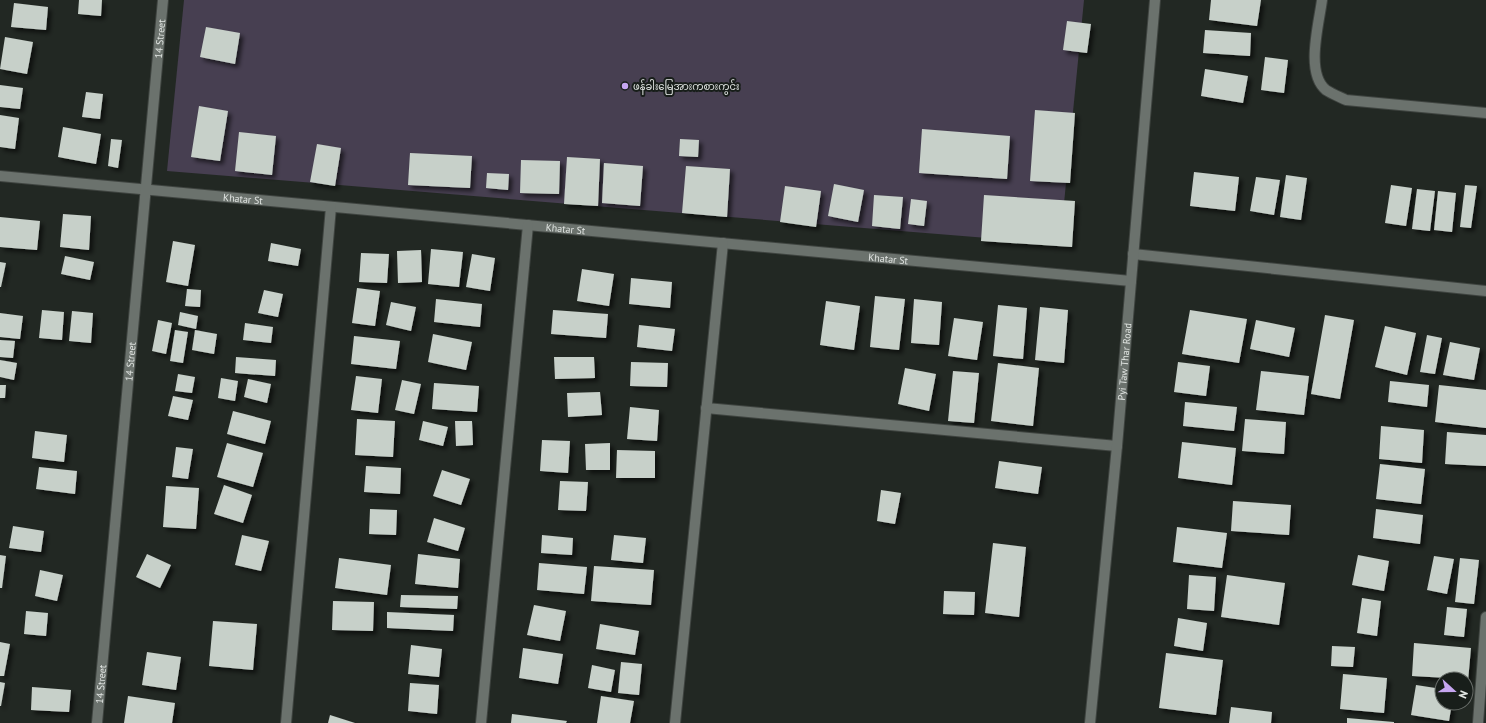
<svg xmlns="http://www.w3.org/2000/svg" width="1486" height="723" font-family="'PT Sans','Noto Sans Myanmar',sans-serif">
	<defs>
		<filter id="shadow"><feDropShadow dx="3.5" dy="3.5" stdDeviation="2" flood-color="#0009"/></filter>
	</defs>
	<rect width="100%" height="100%" fill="#222823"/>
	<path fill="#473f51" d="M184 0H1084L1060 244 167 171Z"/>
	<path fill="#c7d0c9" filter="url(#shadow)" d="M79 0H102L101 16 78 14Z
		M1211 0H1261L1257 26 1209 20Z
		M14 3 48 7 46 30 11 27Z
		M1067 21 1091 24 1087 53 1063 50Z
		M206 27 240 33 235 64 200 57Z
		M1205 30 1251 33 1250 56 1203 53Z
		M5 37 33 42 27 74 0 69Z
		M1265 57 1288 60 1284 93 1261 90Z
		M1205 69 1248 76 1243 103 1201 96Z
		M0 85 23 88 20 109 0 107Z
		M86 92 103 94 100 119 82 117Z
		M199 106 228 111 220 161 191 157Z
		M1035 110 1075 113 1070 183 1030 181Z
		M0 115 19 118 15 149 0 147Z
		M63 127 101 134 96 164 58 157Z
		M922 129 1010 136 1007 179 919 173Z
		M239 132 276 136 272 175 235 171Z
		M111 139 122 140 118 168 108 166Z
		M680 139 699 140 698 157 679 156Z
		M317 144 341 148 335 186 310 182Z
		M410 153 472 156 470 188 408 185Z
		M567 157 600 159 598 206 564 204Z
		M521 160 560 161 559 194 520 193Z
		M604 163 643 166 640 206 602 203Z
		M686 166 730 169 727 217 682 213Z
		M1194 172 1239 177 1235 211 1190 206Z
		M487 173 509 174 508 190 486 188Z
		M1286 175 1307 178 1301 220 1280 217Z
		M1256 177 1280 180 1274 215 1250 211Z
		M834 184 864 190 858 222 828 216Z
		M1391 185 1412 188 1406 226 1385 223Z
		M1465 185 1477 186 1471 228 1460 227Z
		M785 186 821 191 816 227 780 222Z
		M1417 189 1435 191 1430 231 1412 229Z
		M1438 191 1456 193 1452 232 1434 230Z
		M874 195 903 197 900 229 872 226Z
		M984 195 1075 201 1072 247 981 241Z
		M911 199 927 201 924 226 908 224Z
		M63 214 91 216 89 250 60 247Z
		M0 217 40 221 37 250 0 247Z
		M173 241 195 245 188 286 166 282Z
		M271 243 301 249 298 266 268 261Z
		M431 249 463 252 459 287 428 284Z
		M421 250 422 282 398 283 397 251Z
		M361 253 389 254 387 283 359 282Z
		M472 254 495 258 490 291 466 287Z
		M65 256 94 262 90 280 61 274Z
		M0 262 6 263 1 287H0Z
		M582 269 614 274 609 306 577 301Z
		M631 278 672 282 670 308 629 304Z
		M357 288 380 291 375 326 352 323Z
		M187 289 201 290 200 307 185 306Z
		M264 290 283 294 278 317 258 313Z
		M875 296 905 299 899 350 870 347Z
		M436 299 482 304 480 327 434 322Z
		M914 299 942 302 939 345 911 343Z
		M826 301 860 306 854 350 820 345Z
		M391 302 416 307 411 331 386 325Z
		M998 305 1027 308 1023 359 993 356Z
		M1040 307 1068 310 1064 363 1035 360Z
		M42 310 64 312 62 340 39 338Z
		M553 310 608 314 606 338 551 334Z
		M1190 310 1247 319 1239 363 1182 354Z
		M72 311 93 313 91 343 69 341Z
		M180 312 198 316 196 329 178 325Z
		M0 313 23 316 20 339 0 337Z
		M1325 315 1354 320 1340 399 1311 394Z
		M954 318 983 322 977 360 948 356Z
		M158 320 172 323 166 354 152 351Z
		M1256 320 1295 328 1289 357 1250 349Z
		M245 323 273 327 271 343 243 340Z
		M639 325 675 329 672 351 637 347Z
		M1385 326 1416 333 1407 375 1375 367Z
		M175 330 188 332 183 363 170 361Z
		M195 330 217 334 214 354 192 350Z
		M433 334 472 342 466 370 428 362Z
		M1427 335 1442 338 1435 374 1420 372Z
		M354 336 400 341 396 369 351 364Z
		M0 340 15 341 13 358 0 357Z
		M1450 342 1480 348 1474 380 1443 375Z
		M236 357 276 360 275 376 235 373Z
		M554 357H594L595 378 555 379Z
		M0 360 17 363 14 380 0 377Z
		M631 362 668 363 667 387 630 386Z
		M1178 362 1210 366 1206 396 1174 392Z
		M998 363 1039 368 1033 426 991 421Z
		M905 368 936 374 929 411 898 404Z
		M953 371 979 373 974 423 948 421Z
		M1261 371 1309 376 1304 415 1256 410Z
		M178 374 195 377 192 393 175 391Z
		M356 376 382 379 378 413 351 410Z
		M221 378 238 381 235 401 218 398Z
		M248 379 271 384 267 403 244 397Z
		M402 380 421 384 414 414 395 410Z
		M1390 381 1429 385 1427 407 1388 402Z
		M434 383 479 386 477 412 432 409Z
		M0 385H6L5 398H0Z
		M1439 385 1486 390V428L1435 422Z
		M600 392 602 415 568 417 567 393Z
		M173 396 193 400 188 420 168 416Z
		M1185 402 1237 407 1234 431 1183 426Z
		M630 407 659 410 657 441 627 439Z
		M233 411 271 421 265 444 227 434Z
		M357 419 395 421 393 457 355 455Z
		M1245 419 1286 422 1284 454 1242 451Z
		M423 421 448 427 443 446 419 440Z
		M455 421H472L473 445 456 446Z
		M1381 426 1424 430 1422 463 1379 459Z
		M35 431 67 435 64 462 32 458Z
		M1447 432 1486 435V466L1445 464Z
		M542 440 570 441 568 473 540 471Z
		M1182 442 1236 448 1232 485 1178 478Z
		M227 443 263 453 253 487 217 477Z
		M610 443V470H586L585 444Z
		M176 447 193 449 188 479 172 477Z
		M617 450 655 451V478H616Z
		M999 461 1042 467 1038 494 995 488Z
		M1380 464 1425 469 1421 504 1376 499Z
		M366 466 401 468 400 494 364 492Z
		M39 467 77 471 75 494 36 489Z
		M442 470 470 479 461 505 433 496Z
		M560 481 588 482 586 511 558 510Z
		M224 485 252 495 243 523 214 514Z
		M166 486 199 488 196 529 163 527Z
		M881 490 901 493 895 524 877 521Z
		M1233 501 1291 505 1289 535 1231 531Z
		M370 509 397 510 396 535 369 534Z
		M1376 509 1423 515 1420 544 1373 538Z
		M434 518 465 528 458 551 427 542Z
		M13 526 44 531 41 552 9 548Z
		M1177 527 1227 533 1222 568 1173 562Z
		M242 535 269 541 261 571 235 565Z
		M542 535 573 538 572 555 541 553Z
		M614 535 646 538 643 563 611 560Z
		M993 543 1026 547 1019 617 985 613Z
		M147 554 171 565 160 588 136 577Z
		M418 554 460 559 458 588 415 584Z
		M0 555 6 556 2 588H0Z
		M1358 555 1389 561 1384 591 1352 585Z
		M1434 556 1454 559 1447 594 1427 590Z
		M339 558 391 565 387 595 335 588Z
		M1460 558 1479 560 1474 604 1455 602Z
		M539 563 587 567 584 594 537 590Z
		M594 566 654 570 651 605 591 601Z
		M40 570 63 575 57 601 35 596Z
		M1189 575 1216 577 1214 611 1187 609Z
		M1227 575 1285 583 1279 625 1221 617Z
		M944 591 975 592 974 615 943 614Z
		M401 595 458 596 457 609 400 607Z
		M1362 598 1381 601 1377 636 1357 633Z
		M333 601 374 602 373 631 332 630Z
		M534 605 566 611 560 641 527 635Z
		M1447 607 1467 609 1464 637 1444 635Z
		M26 611 48 613 46 636 24 634Z
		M387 612 454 615 453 631 387 628Z
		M1178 618 1207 623 1203 651 1174 646Z
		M213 621 257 624 253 670 209 666Z
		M600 624 639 631 635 655 596 649Z
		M0 642 10 644 4 676H0Z
		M1414 643 1471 648 1468 681 1466 680V679L1412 676Z
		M411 645 442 649 439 677 408 674Z
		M1332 646 1355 647 1353 667 1331 666Z
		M523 648 563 654 558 684 519 678Z
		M147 652 181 657 176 690 142 685Z
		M1166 653 1223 660 1216 715 1159 708Z
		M621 662 642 664 639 695 618 693Z
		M592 665 615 670 611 692 588 688Z
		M1343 674 1387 678 1384 713 1340 709Z
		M0 682 5 683 1 706H0Z
		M410 683 439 685 437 714 408 711Z
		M1416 685 1442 689V703H1452L1449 721 1411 715Z
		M32 687 71 690 69 712 31 710Z
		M128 696 175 703 172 723H124Z
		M601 696 634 701 630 723H597Z
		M1231 707 1272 712 1271 723H1229Z
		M512 714 567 721 566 723H511Z
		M330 715 355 723H328Z
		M1347 718 1394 722V723H1347Z"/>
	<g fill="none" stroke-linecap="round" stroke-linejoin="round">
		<defs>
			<path id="service" d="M1322 0C1319 24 1305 73 1326 90 1332 94 1340 97 1346 100L1486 113"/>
			<g id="minor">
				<path id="s1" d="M0 176 1131 281"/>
				<path d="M1133 254 1486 291"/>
				<path d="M706 408 1117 446"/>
				<path id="s2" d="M97 723 163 0"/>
				<path d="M286 723 331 207"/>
				<path d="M481 723 528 225"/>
				<path d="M675 723 723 243"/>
				<path d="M1478 723 1486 617"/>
			</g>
			<g id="tertiary">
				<path id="s3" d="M1090 723 1117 446 1155 0"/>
			</g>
		</defs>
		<use href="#service" stroke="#3f4440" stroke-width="12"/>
		<use href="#minor" stroke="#3f4440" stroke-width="12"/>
		<use href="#tertiary" stroke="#3f4440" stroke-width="12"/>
		<use href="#service" stroke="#6b726d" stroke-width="10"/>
		<use href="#minor" stroke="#6b726d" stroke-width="10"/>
		<use href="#tertiary" stroke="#6b726d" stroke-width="10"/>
	</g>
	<circle fill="#c6a6f0" stroke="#181e1a" stroke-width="1.5" cx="625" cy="86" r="4"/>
	<g text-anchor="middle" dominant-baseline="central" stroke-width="4" stroke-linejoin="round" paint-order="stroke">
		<g font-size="10" fill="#e2e6e3" stroke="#181e1a">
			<text stroke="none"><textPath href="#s2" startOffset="687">14 Street</textPath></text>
			<text stroke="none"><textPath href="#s1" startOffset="244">Khatar St</textPath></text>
			<text stroke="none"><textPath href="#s1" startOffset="568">Khatar St</textPath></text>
			<text stroke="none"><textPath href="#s1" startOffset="892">Khatar St</textPath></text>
			<text stroke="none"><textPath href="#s2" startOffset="363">14 Street</textPath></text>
			<text stroke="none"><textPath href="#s3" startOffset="363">Pyi Taw Thar Road</textPath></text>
			<text stroke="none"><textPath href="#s2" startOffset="39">14 Street</textPath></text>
		</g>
		<g font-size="10" fill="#e2e6e3" stroke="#181e1a" text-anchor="start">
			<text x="633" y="86">ဖန်ခါးမြေအားကစားကွင်း</text>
		</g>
	</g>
	<g transform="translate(1454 691) rotate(111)"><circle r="19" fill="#181e1a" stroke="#696e6a"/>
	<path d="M0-3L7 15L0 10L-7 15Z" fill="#c6a6f0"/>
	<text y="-6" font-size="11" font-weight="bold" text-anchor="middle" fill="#e2e6e3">N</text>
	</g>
</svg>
